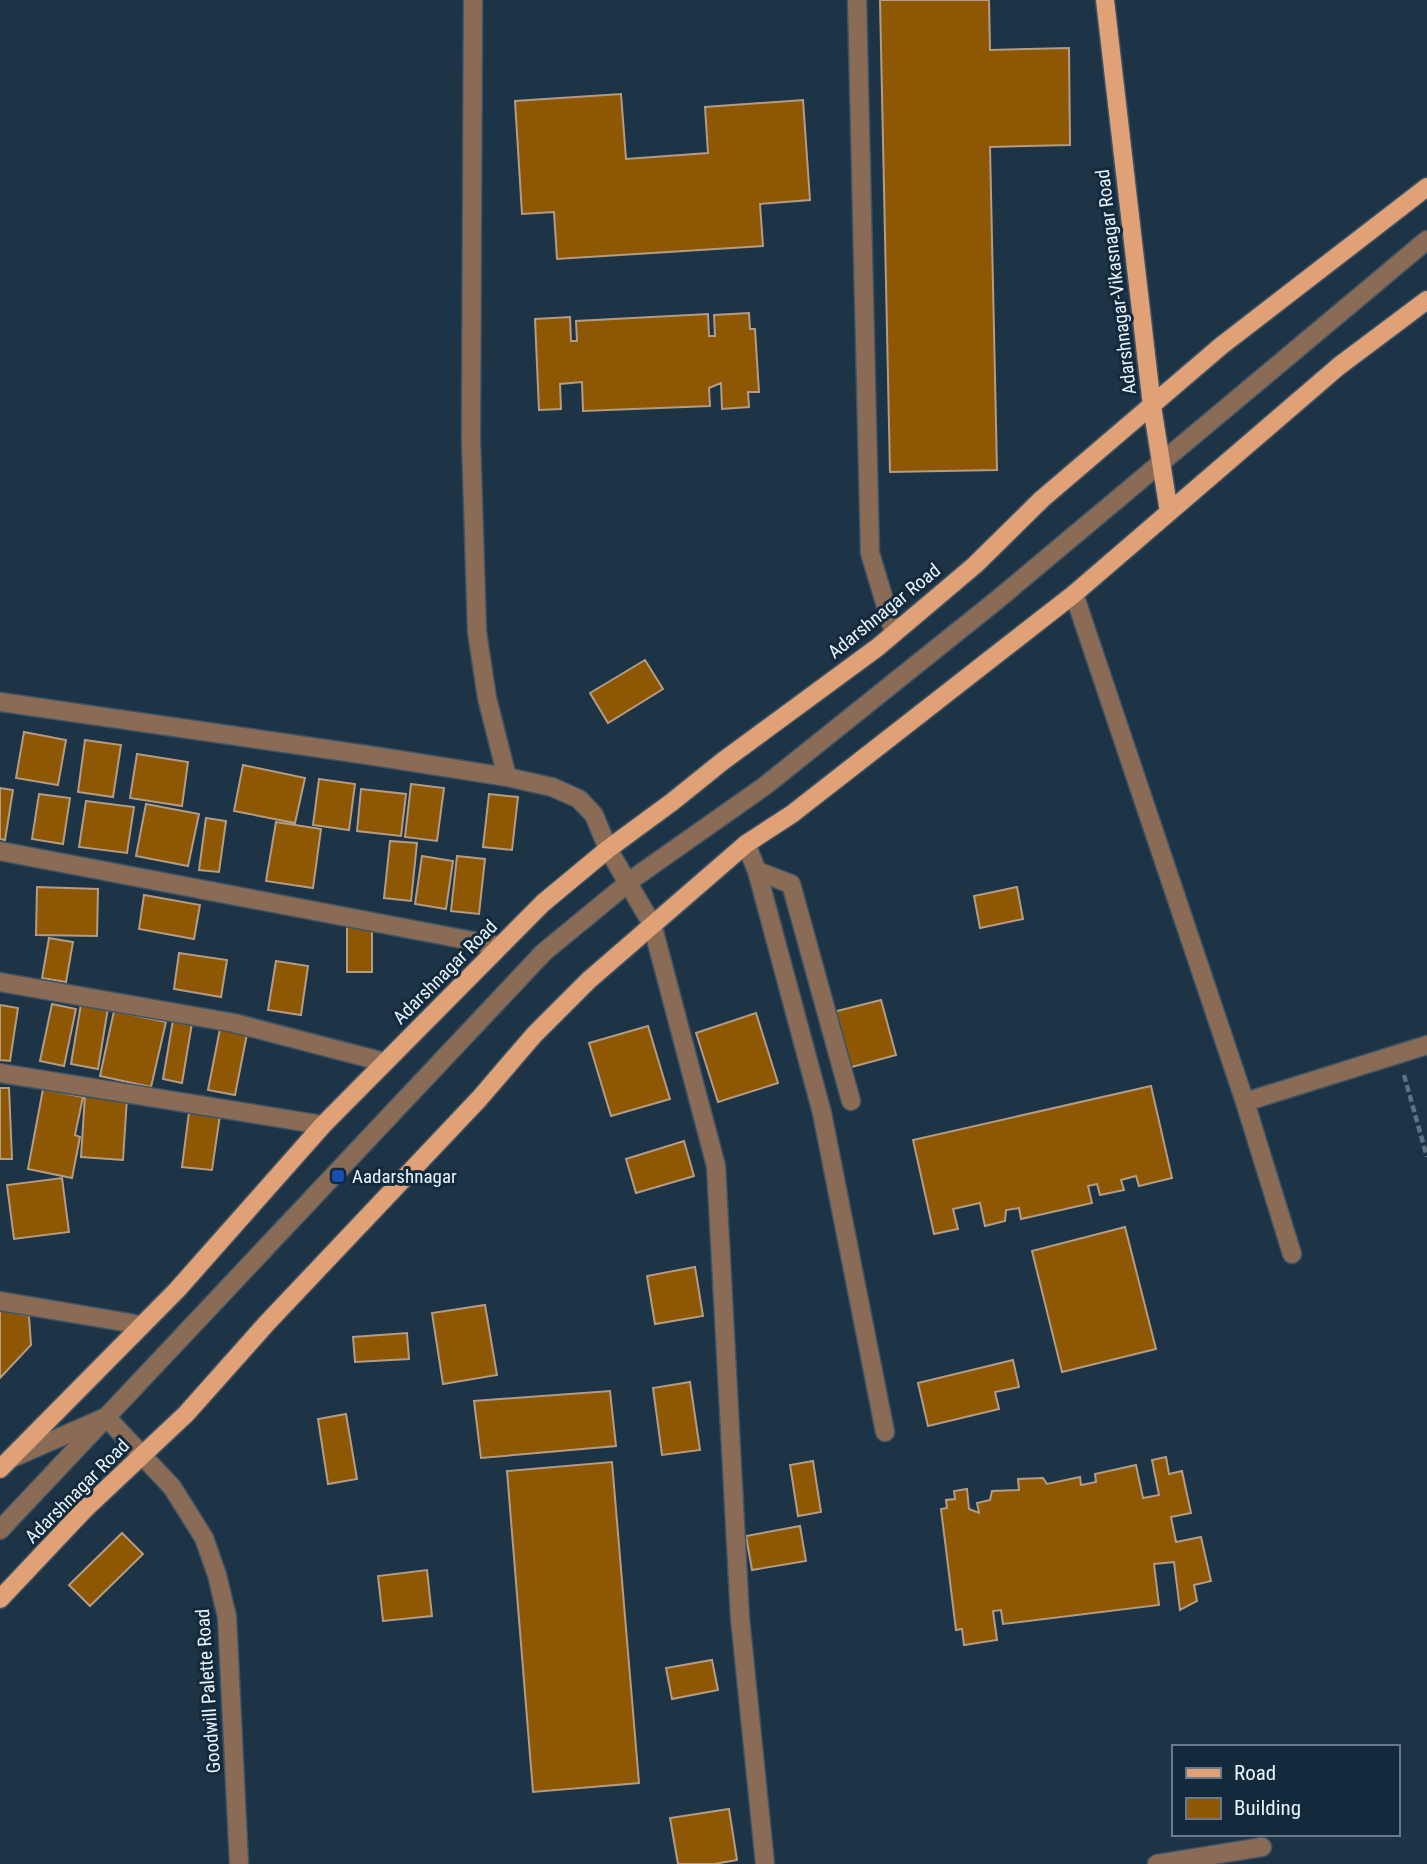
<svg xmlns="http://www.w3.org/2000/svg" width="1427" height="1864" font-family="'Roboto Condensed',sans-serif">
	<rect width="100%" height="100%" fill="#1d3447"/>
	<path fill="#8e5703" stroke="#b49c84" stroke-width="2" d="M880 0H989L990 50 1069 48 1070 145 990 147 997 470 890 472Z
		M621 94 626 159 708 153 705 107 803 100 810 200 760 204 763 246 557 259 554 212 522 214 515 101Z
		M749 313 750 329H755L759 392H748L749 407 722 409 721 383 709 388 710 406 583 411 582 382 560 384 561 409 539 410 535 319 570 317 571 341H577L576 321 708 314 709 336H715L714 315Z
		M645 660 663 689 608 723 590 693Z
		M24 732 66 740 58 785 16 778Z
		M85 740 121 745 113 797 78 792Z
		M137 754 188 762 182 806 130 798Z
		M243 765 305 778 295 823 234 811Z
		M319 779 355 784 349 830 313 825Z
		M411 784 444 788 437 841 405 837Z
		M0 788 13 790 5 840 0 839Z
		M361 789 406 794 401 836 357 831Z
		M39 794 70 798 63 844 32 839Z
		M489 794 518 797 512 850 483 847Z
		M86 801 134 807 127 853 79 847Z
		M146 804 199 814 188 866 136 856Z
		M206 818 226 821 219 872 199 870Z
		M276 822 321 829 313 888 266 881Z
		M390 841 417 843 411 901 384 898Z
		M422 856 453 861 446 909 415 904Z
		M457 856 485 859 479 914 451 911Z
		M37 887 98 889 97 936 36 935Z
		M1017 887 1023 919 980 928 974 896Z
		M144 895 200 905 194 939 139 929Z
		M347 927H372V972H347Z
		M49 938 73 942 66 982 42 978Z
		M179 953 227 960 221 997 174 989Z
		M276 961 308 966 301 1015 268 1010Z
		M881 1000 896 1055 848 1068 833 1012Z
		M52 1004 76 1009 64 1066 40 1061Z
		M81 1004 108 1008 98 1069 71 1064Z
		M0 1005 18 1008 10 1061 0 1060Z
		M114 1011 166 1022 151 1087 100 1076Z
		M756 1013 778 1083 718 1102 696 1033Z
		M173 1020 192 1023 182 1083 163 1079Z
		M648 1026 670 1099 611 1116 589 1043Z
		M220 1029 247 1034 235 1095 208 1090Z
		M1151 1086 1172 1178 1139 1186 1136 1176 1121 1180 1124 1190 1100 1195 1097 1184 1088 1186 1092 1203 1021 1219 1019 1208 1006 1210 1005 1221 985 1226 980 1203 953 1209 958 1229 934 1234 913 1140Z
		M0 1088H9L12 1159H0Z
		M43 1089 83 1097 75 1135 80 1137 72 1178 28 1169Z
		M85 1095 127 1098 123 1160 81 1157Z
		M189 1112 220 1115 212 1170 182 1167Z
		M684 1141 694 1176 636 1193 626 1159Z
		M62 1178 69 1232 14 1239 7 1185Z
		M1125 1227 1156 1349 1062 1372 1032 1251Z
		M695 1267 703 1316 655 1324 647 1276Z
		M485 1305 497 1375 443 1384 432 1313Z
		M0 1310 29 1316 31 1345 0 1378Z
		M407 1333 409 1359 355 1362 353 1337Z
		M1013 1360 1019 1387 995 1392 999 1409 928 1426 918 1383Z
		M690 1382 700 1450 662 1455 653 1388Z
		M610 1391 616 1446 481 1458 474 1401Z
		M346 1414 357 1479 328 1484 318 1419Z
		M1166 1457 1169 1474 1182 1471 1191 1513 1171 1517 1176 1542 1201 1537 1211 1581 1194 1585 1197 1601 1180 1610 1174 1562 1154 1564 1159 1605 1003 1624 1001 1610 993 1611 997 1640 964 1645 962 1629 956 1630 941 1509 947 1508 946 1500 955 1499 954 1491 967 1489 969 1509 979 1513 977 1503 990 1500 992 1491 1019 1490 1018 1479 1043 1478 1047 1484 1080 1477 1081 1485 1096 1482 1095 1474 1136 1465 1143 1498 1159 1495 1152 1460Z
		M813 1461 821 1512 798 1516 790 1465Z
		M612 1462 639 1783 533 1792 507 1471Z
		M800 1526 806 1561 752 1570 746 1536Z
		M122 1533 143 1554 90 1606 69 1585Z
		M427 1570 432 1616 383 1621 378 1576Z
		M712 1660 718 1690 672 1699 666 1668Z
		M729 1809 737 1860 714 1864H678L670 1818Z"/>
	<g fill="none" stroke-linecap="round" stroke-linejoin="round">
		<defs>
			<path id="lane" d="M746 844 757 871 822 1113 885 1432
				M757 871 791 884 851 1101
				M0 1073 323 1125
				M0 1530 544 952 634 878 766 785 997 600 1427 240
				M1157 1864 1262 1847"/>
			<path id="street" d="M473 0 471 439 477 632 487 698 507 777
				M857 0 870 553 894 633
				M1074 594 1245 1102 1292 1254
				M0 702 374 756 507 777 552 787 579 799 594 815 608 849 652 924 716 1166 740 1618 765 1864
				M0 851 499 946
				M0 982 234 1023 384 1062
				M1245 1102 1427 1045
				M0 1301 142 1325
				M10 1459 106 1417 172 1487 204 1538 217 1575 227 1617 239 1864"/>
			<path id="primary" d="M1105 0 1152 406 1169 512
				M0 1469 177 1290 323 1125 543 903 608 849 672 802 723 761 878 647 975 565 1042 499 1221 346 1427 187
				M0 1599 85 1509 186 1414 267 1323 479 1099 534 1035 589 980 746 844 792 814 1074 594 1339 366 1427 300"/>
		</defs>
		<use href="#lane" stroke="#3e5364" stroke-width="21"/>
		<use href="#street" stroke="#3e5364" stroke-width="21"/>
		<use href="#primary" stroke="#3e5364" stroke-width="21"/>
		<path stroke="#5f7282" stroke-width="4.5" stroke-dasharray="7 3.5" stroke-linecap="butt" d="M1404 1075 1427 1157"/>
		<use href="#lane" stroke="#896b56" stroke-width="18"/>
		<use href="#street" stroke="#896b56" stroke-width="18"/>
		<use href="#primary" stroke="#e0a177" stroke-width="18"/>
	</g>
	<rect fill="#1a4fb4" stroke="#132a3c" stroke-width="2.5" x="331" y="1169" width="14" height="14" rx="3.5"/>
	<g text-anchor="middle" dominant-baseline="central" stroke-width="6" stroke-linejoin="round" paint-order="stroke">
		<g font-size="19" fill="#e9f4fe" stroke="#132a3c">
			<text transform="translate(1116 282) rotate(-97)">Adarshnagar-Vikasnagar Road</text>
			<text transform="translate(884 611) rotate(-39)">Adarshnagar Road</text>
			<text transform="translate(445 972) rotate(-45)">Adarshnagar Road</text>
			<text transform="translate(77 1491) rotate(-45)">Adarshnagar Road</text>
			<text transform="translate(208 1691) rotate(-94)">Goodwill Palette Road</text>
		</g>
		<g font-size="19" fill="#e9f4fe" stroke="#132a3c" text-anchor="start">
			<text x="352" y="1176">Aadarshnagar</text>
		</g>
	</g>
	<rect x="1172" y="1745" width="228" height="91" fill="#132a3c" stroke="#697b8a" stroke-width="2"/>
	<rect x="1186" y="1768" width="35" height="10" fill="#e0a177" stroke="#697b8a" stroke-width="2"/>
	<text x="1234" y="1780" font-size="21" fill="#e9f4fe">Road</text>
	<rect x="1186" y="1798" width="35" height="21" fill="#8e5703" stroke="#697b8a" stroke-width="2"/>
	<text x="1234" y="1815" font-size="21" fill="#e9f4fe">Building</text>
</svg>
